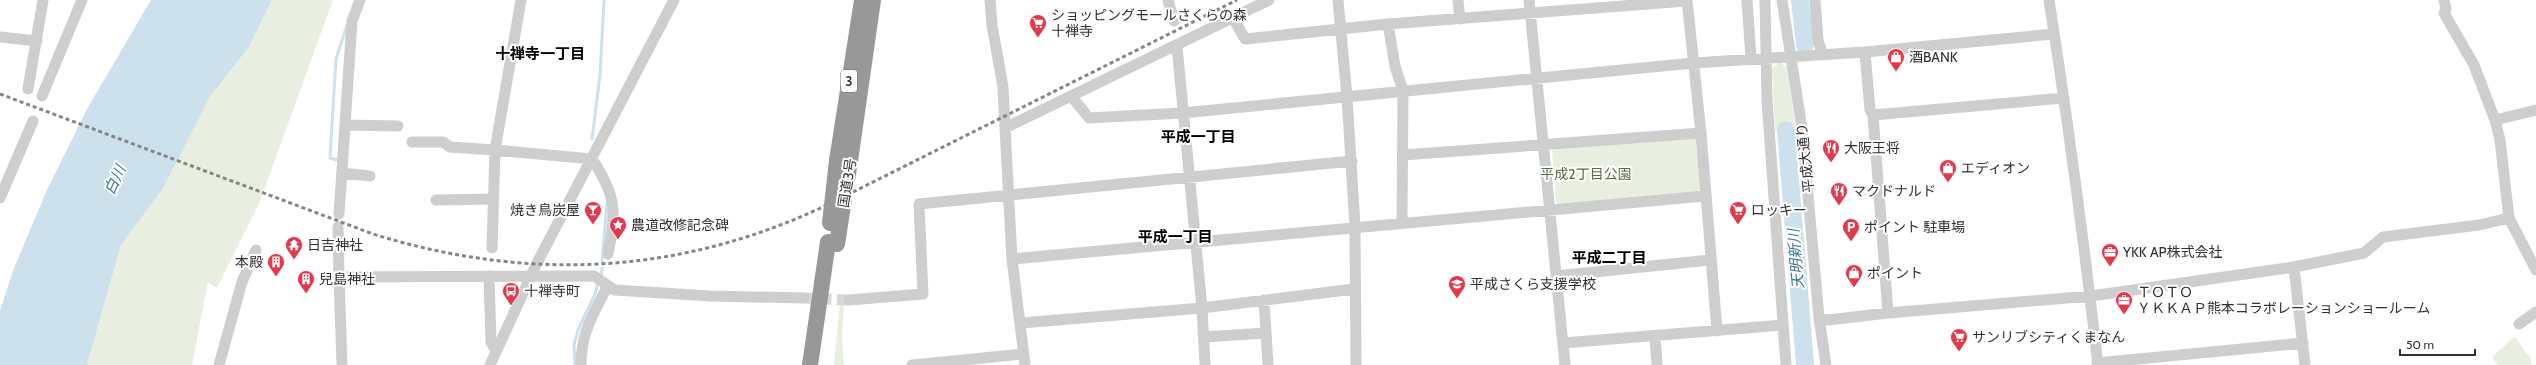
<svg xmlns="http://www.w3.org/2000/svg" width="2536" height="365" font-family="Cabin,'Noto Sans JP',sans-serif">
	<rect width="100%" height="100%" fill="#fff"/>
	<path fill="#e8eee0" d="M272 0H333L259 204 217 288 208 282 192 365H87L121 245 164 187 209 98 249 47Z
		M1778 63H1781L1787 68 1796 129 1775 131 1772 69Z
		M1692 136 1697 140 1701 189 1698 192 1559 205 1556 201 1552 151 1555 148Z
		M840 304 844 305 842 335 844 365H834Z
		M2513 338H2516L2527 354 2531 357V365H2498L2492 357Z"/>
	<path fill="#cde1ec" d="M151 0H272L249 47 209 98 164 187 121 245 87 365H0V311L14 268 47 190 87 109Z"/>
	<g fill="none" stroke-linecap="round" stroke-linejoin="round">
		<path stroke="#cde1ec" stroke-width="3" d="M592 139 600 75 604 0
			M341 161 330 158 336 59 347 25
			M602 262 607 204
			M601 277 602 268
			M575 365 574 345 578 330 595 294 598 282"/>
		<path stroke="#cde1ec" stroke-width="18" d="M1800 0 1805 45
			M1786 130 1805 365"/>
		<path stroke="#d6d6d6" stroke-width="11" stroke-dasharray="11 5.5" stroke-linecap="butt" d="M804 298 849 300"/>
		<path stroke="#cecece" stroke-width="11" d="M521 0 495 150 592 159C616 195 617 212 608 254
			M990 0 992 25 1003 87 1005 128
			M1168 0 1174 21
			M1338 0 1347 97 1355 226 1356 365
			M1458 0 1460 19
			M1529 0 1565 365
			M1687 0 1701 133 1717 331
			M1747 0 1751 58
			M1765 0 1767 100 1786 365
			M1782 0 1802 128 1819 318 1826 365
			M1815 0 1818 40 1822 53
			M2049 0C2068 121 2084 243 2098 365
			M2444 0 2446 9 2444 13 2474 65 2495 120 2500 140 2509 218 2536 270
			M1233 18 1245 39 1388 24 1687 1
			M1388 24 1395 66 1403 91 1402 222
			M0 37 37 41
			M1177 46 1202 308 1205 365
			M1865 52 1870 110 1873 115 1888 313
			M28 89 43 0
			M42 96 82 0
			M1072 97 1089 118 1182 113 1693 63 1865 52 2054 34
			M1873 115 2064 98
			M2495 120 2536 110
			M345 125 398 126
			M412 142H443L450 147 495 150 492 248
			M1403 155 1701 133
			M342 173 370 176
			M0 198 33 121
			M436 200 493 199
			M339 214 352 21 360 0
			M338 227 339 277 594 276 615 290 710 296 804 298
			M1012 259 1705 196
			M2294 267 2305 365
			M489 276 491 342 496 351
			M1556 276 1710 260
			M339 277 342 365
			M849 300 923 294 919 204 1352 161
			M1264 300 1268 365
			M1819 318 1828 320 1888 313 2091 296 2294 267 2364 253 2383 237 2479 225 2509 218
			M1021 323 1202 308 1354 289
			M2519 324 2536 312
			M1655 336 1657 365
			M1204 337 1265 333
			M1563 343 1783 325
			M2097 363 2303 343
			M219 365 242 282 256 250
			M490 365 536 265 674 0
			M581 365C581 333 592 317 606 289L605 285
			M912 365 1023 354
			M1025 365 1012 259 1005 128 1269 0"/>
		<path stroke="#989898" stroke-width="16" d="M837 161 862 0
			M850 161 873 0
			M810 365 828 242"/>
		<path stroke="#868686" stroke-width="3" stroke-dasharray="4 3" stroke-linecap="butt" d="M0 94 373 234C528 282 680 275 827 205
			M853 192 1237 0"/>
		<path stroke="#989898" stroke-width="16" d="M830 223 837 161
			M837 244 850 161"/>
	</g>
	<defs>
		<symbol id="supermarket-pin" viewBox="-11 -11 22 30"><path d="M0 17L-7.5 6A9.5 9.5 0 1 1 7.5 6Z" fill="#e23a4c" stroke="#fff"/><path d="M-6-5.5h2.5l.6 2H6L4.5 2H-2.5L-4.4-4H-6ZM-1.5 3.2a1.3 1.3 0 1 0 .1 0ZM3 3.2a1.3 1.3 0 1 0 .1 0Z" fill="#fff"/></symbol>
		<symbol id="shop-pin" viewBox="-11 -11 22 30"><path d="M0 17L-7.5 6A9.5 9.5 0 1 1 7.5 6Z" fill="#e23a4c" stroke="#fff"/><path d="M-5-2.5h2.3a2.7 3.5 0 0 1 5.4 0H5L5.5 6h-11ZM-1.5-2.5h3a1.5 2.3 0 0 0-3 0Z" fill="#fff"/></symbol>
		<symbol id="restaurant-pin" viewBox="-11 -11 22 30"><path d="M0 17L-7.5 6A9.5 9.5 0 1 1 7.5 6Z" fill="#e23a4c" stroke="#fff"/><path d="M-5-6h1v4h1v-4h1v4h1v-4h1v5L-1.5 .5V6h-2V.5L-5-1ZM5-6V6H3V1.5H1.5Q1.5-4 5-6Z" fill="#fff"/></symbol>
		<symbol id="bar-pin" viewBox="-11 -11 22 30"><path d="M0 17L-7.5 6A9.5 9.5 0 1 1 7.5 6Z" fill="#e23a4c" stroke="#fff"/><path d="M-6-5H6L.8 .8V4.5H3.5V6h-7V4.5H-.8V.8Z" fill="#fff"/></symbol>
		<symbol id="sight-pin" viewBox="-11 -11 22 30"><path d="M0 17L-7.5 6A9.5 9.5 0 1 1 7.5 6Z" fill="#e23a4c" stroke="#fff"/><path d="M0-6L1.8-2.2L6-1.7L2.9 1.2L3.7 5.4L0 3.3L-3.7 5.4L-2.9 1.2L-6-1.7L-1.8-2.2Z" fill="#fff"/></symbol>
		<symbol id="parking-pin" viewBox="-11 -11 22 30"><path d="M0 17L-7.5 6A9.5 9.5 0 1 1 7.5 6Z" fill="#e23a4c" stroke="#fff"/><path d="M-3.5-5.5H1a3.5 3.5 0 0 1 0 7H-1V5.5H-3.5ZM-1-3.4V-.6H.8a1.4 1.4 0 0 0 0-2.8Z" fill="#fff"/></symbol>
		<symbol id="temple-pin" viewBox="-11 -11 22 30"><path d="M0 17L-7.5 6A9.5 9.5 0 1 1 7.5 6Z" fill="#e23a4c" stroke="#fff"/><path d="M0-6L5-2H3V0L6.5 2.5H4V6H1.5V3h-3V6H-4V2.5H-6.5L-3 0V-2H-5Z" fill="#fff"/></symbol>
		<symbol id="office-pin" viewBox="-11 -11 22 30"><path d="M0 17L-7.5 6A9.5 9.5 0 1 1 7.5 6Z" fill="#e23a4c" stroke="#fff"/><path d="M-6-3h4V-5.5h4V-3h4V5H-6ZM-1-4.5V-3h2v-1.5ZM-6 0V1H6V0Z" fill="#fff"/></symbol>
		<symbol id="building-pin" viewBox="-11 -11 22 30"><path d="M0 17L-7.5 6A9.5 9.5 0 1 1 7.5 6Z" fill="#e23a4c" stroke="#fff"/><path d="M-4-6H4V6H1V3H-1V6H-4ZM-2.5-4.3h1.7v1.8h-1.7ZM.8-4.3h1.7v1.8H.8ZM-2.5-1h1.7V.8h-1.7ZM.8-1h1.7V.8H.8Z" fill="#fff"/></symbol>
		<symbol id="school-pin" viewBox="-11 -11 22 30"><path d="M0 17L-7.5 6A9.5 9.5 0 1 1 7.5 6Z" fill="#e23a4c" stroke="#fff"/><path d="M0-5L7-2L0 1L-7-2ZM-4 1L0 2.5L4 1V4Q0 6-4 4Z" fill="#fff"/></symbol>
		<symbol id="bus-pin" viewBox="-11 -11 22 30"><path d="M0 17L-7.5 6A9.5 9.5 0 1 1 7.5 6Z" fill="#e23a4c" stroke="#fff"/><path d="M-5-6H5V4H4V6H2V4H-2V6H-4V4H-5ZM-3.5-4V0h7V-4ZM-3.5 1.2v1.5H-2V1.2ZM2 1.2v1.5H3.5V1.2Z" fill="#fff"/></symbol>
	</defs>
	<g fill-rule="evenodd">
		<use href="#supermarket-pin" x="1028" y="13" width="20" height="27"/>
		<use href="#shop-pin" x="1886" y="47" width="20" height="27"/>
		<use href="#restaurant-pin" x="1821" y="138" width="20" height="27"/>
		<use href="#shop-pin" x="1938" y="158" width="20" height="27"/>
		<use href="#restaurant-pin" x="1829" y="181" width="20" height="27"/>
		<use href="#bar-pin" x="583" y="200" width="20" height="27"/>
		<use href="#supermarket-pin" x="1728" y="200" width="20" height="27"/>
		<use href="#sight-pin" x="608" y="215" width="20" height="27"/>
		<use href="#parking-pin" x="1841" y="217" width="20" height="27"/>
		<use href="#temple-pin" x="284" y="235" width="20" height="27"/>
		<use href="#office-pin" x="2100" y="242" width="20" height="27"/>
		<use href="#building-pin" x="266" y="252" width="20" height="27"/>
		<use href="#shop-pin" x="1844" y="263" width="20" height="27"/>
		<use href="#building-pin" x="296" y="269" width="20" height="27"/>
		<use href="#school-pin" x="1447" y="274" width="20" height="27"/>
		<use href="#bus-pin" x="501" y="281" width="20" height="27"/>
		<use href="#office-pin" x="2114" y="290" width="20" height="27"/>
		<use href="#supermarket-pin" x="1949" y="327" width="20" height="27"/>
	</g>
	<g text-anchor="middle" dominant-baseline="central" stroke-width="4" stroke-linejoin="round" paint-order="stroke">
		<rect fill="#fff" stroke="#6f6f6f" stroke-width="1" x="841" y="70" width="16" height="22" rx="3"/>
		<g font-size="13" font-weight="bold" fill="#313131">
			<text x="849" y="81">3</text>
		</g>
		<g font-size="14" fill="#313131" stroke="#fff" text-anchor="start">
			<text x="1051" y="15">ショッピングモールさくらの森<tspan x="1051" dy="16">十禅寺</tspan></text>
			<text x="1909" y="57">酒BANK</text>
			<text x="1844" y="148">大阪王将</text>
			<text x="1961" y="168">エディオン</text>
			<text x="1852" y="191">マクドナルド</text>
			<text x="580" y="210" text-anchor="end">焼き鳥炭屋</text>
			<text x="1751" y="210">ロッキー</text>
			<text x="631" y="225">農道改修記念碑</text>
			<text x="1864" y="227">ポイント 駐車場</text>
			<text x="307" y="245">日吉神社</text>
			<text x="2123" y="252">YKK AP株式会社</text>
			<text x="263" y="262" text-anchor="end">本殿</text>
			<text x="1867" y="273">ポイント</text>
			<text x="319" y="279">兒島神社</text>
			<text x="1470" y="284">平成さくら支援学校</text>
			<text x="524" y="291">十禅寺町</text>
			<text x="2137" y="292">ＴＯＴＯ<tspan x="2137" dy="16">ＹＫＫＡＰ熊本コラボレーションショールーム</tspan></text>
			<text x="1972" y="337">サンリブシティくまなん</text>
		</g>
		<g font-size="14" fill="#313131" stroke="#fff">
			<text transform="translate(1805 158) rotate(-96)">平成大通り</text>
			<text transform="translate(847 183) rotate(-81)">国道3号</text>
		</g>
		<g font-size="14" fill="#566d3f" stroke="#fff">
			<text x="1586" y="174">平成2丁目公園</text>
		</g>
		<g font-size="15" font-weight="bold" fill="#000" stroke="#fff">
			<text x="540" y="54">十禅寺一丁目</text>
			<text x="1198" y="137">平成一丁目</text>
			<text x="1175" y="237">平成一丁目</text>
			<text x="1609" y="258">平成二丁目</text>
		</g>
		<g font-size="15" font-style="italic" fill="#407693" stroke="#fff">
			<text transform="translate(115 180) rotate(-65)">白川</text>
			<text transform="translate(1796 259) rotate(-95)">天明新川</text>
		</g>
	</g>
	<path d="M2400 349v6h75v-6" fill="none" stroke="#313131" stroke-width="2"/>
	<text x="2406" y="349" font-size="12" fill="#313131" stroke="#ffffff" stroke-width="3" paint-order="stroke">50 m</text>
</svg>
